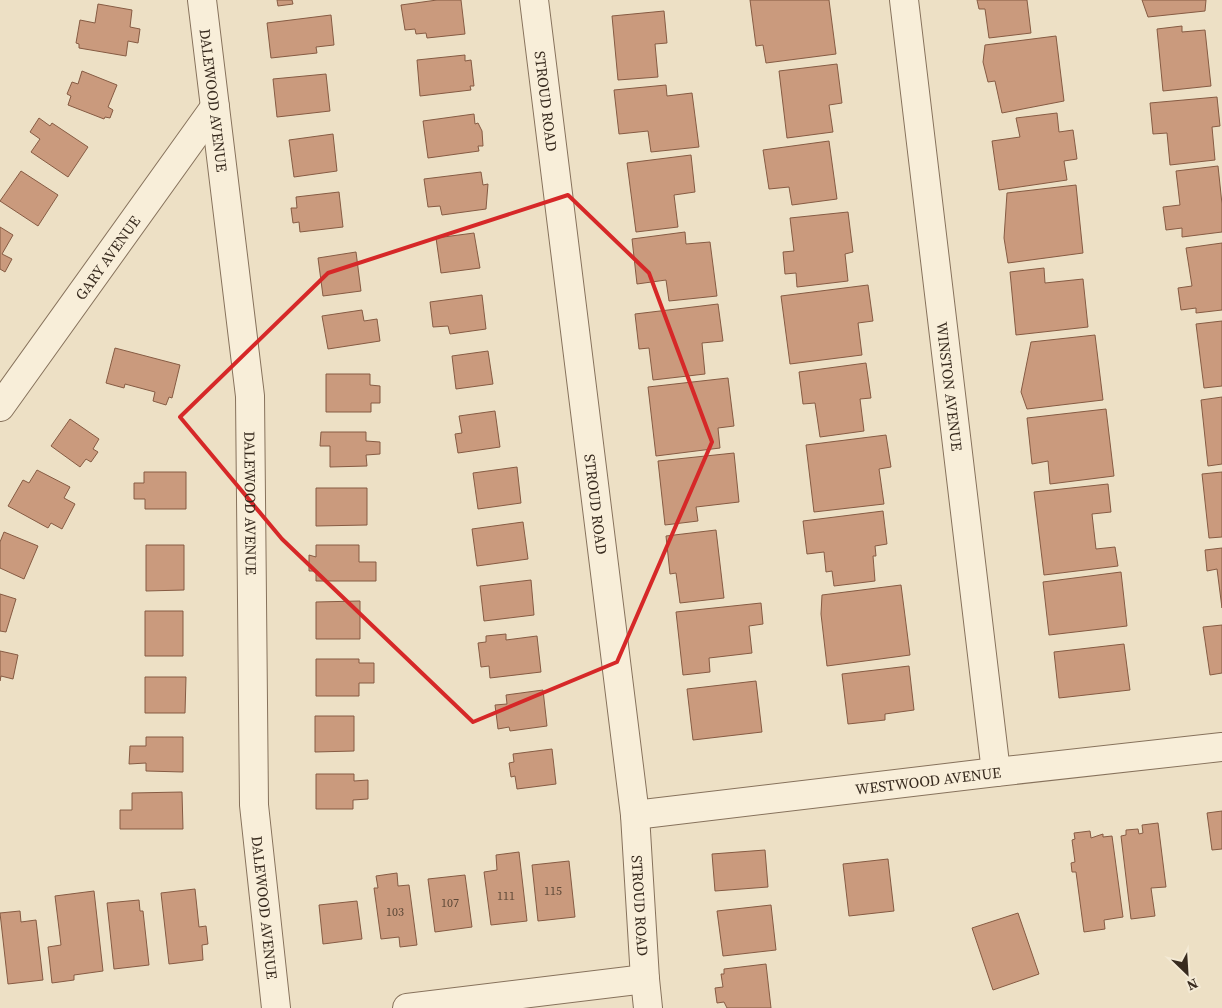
<svg xmlns="http://www.w3.org/2000/svg" width="1222" height="1008" font-family="'Source Serif 4',serif">
	<rect width="100%" height="100%" fill="#ede0c5"/>
	<path fill="#ca9a7d" stroke="#865b43" d="M277 0H292L293 4 278 6Z
		M437 0H461L465 34 427 38 426 33 416 34 415 29 405 30 401 5Z
		M750 0H829L836 54 766 63 763 45 756 46Z
		M977 0H1027L1031 33 989 38 985 9H979Z
		M1142 0H1206L1205 11 1148 17Z
		M98 4 132 10 130 27 140 29 138 43 128 41 126 56 79 48V44L76 43 80 20 95 23Z
		M664 11 667 43 655 44 658 77 618 80 612 16Z
		M331 15 334 45 316 47 317 53 271 58 267 23Z
		M1182 26V32L1205 30 1211 86 1163 91 1157 29Z
		M1056 36 1064 101 1002 113 995 81 988 82 983 62 985 45Z
		M465 55V61L471 60 474 86H470L471 90 420 96 417 60Z
		M837 64 842 103 829 105 833 132 787 138 779 71Z
		M82 71 117 85 108 107 113 110 110 118 105 117 104 119 68 105 71 96 67 94 72 82 78 84Z
		M326 74 330 111 277 117 273 79Z
		M666 85 667 96 692 93 699 147 651 152 648 131 619 134 614 90Z
		M1217 97 1220 126 1212 127 1215 160 1170 165 1167 133 1153 134 1150 103Z
		M1057 113 1059 132 1073 130 1077 159 1064 161 1067 180 999 190 992 141 1020 137 1016 118Z
		M474 114 475 124 478 123 482 131 483 146H478L479 151 428 158 423 121Z
		M39 118 50 126 52 123 88 147 68 177 31 152 40 139 30 132Z
		M333 134 337 171 294 177 289 140Z
		M829 141 837 199 792 205 789 187 769 189 763 150Z
		M691 155 695 192 674 195 678 227 636 232 627 163Z
		M1218 166 1222 204V232L1182 237V228L1166 230 1163 207 1180 205 1176 171Z
		M21 171 58 195 38 226 0 201Z
		M481 172 483 185 488 184 486 209 442 215 440 206 428 207 424 179Z
		M1076 185 1083 253 1008 263 1004 238 1007 193Z
		M339 192 343 227 300 232 299 222 293 223 291 208H297L296 197Z
		M848 212 853 252 845 254 848 281 797 287 796 273 785 274 783 252 794 251 790 218Z
		M0 227 13 235 2 254 12 259 5 272 0 269Z
		M685 232 686 244 710 242 717 296 669 301 666 280 637 284 632 239Z
		M474 233 480 268 441 273 436 238Z
		M1222 243V310L1196 313V308L1181 310 1178 288 1192 286 1186 248Z
		M356 252 361 291 323 296 318 258Z
		M1044 268 1045 283 1083 279 1088 327 1016 335 1010 272Z
		M868 285 873 321 858 323 862 355 790 364 781 296Z
		M482 295 486 329 450 334 448 326 433 327 430 302Z
		M718 304 723 341 702 343 705 374 653 380 649 348 639 349 635 314Z
		M362 310 364 321 377 319 380 341 328 349 322 316Z
		M1222 321V386L1204 388 1196 324Z
		M1095 335 1103 400 1027 409 1021 392 1031 342Z
		M115 348 180 365 172 398 169 397 166 405 153 401 155 392 125 384 124 388 106 383Z
		M488 351 493 384 456 389 452 356Z
		M866 363 871 398 860 399 864 431 820 437 815 403 803 404 799 372Z
		M326 374H370V385L380 386V403H371V412H326Z
		M728 378 734 426 718 428 720 448 656 456 648 387Z
		M1222 397V464L1208 466 1201 400Z
		M1106 409 1114 476 1050 484 1048 461 1032 464 1027 418Z
		M495 411 500 447 458 453 455 434 462 433 459 416Z
		M70 419 99 439 93 449 98 452 91 462 86 459 80 467 51 446Z
		M321 432H366V441L380 442V454L366 455 367 466 330 467V446H320Z
		M886 435 891 467 879 469 884 504 814 512 806 445Z
		M734 453 739 502 696 507 698 521 665 525 658 461Z
		M517 467 521 503 478 509 473 473Z
		M37 470 70 487 64 498 75 504 62 529 51 523 48 528 8 506 23 480 29 483Z
		M144 472H186V509H145V499H134V483H144Z
		M1222 472V537L1209 538 1202 474Z
		M1108 484 1111 512 1092 514 1096 549 1115 547 1118 566 1044 575 1034 492Z
		M316 488H367V525L316 526Z
		M883 511 887 544 875 546 876 556H873L875 581 834 586 832 571 826 572 824 552 807 554 803 521Z
		M523 522 528 559 477 566 472 529Z
		M716 530 724 598 680 603 676 573 670 574 666 536Z
		M4 532 38 546 24 579 0 568V542Z
		M146 545H184V590L146 591Z
		M316 545H359V562H376V581H316V571H309V555L316 557Z
		M1222 548V608L1217 569 1207 571 1205 550Z
		M1121 572 1127 626 1049 635 1043 582Z
		M531 580 534 615 484 621 480 586Z
		M901 585 910 655 827 666 821 614 822 595Z
		M0 594 16 599 6 632 0 631Z
		M360 601V639H316V602Z
		M761 603 763 624 749 626 752 653 709 658 710 672 683 675 676 612Z
		M145 611H183V656H145Z
		M1222 625V673L1210 675 1203 627Z
		M506 634V640L537 636 541 672 490 678 489 666 481 667 478 643 486 642V636Z
		M1124 644 1130 690 1059 698 1054 652Z
		M0 651 18 655 13 679 1 676 0 681Z
		M316 659H359V663H374V683H359V696H316Z
		M909 666 914 710 885 714V720L848 724 842 674Z
		M145 677H186L185 713H145Z
		M756 681 762 732 693 740 687 689Z
		M543 690 547 726 510 731 509 727 498 729 495 705 507 704 506 695Z
		M315 716H354V751L315 752Z
		M146 737H183V772L146 771V763L129 764 130 746H146Z
		M552 749 556 784 517 789 515 776 511 777 509 763 514 762 513 754Z
		M316 774H354V781L368 780V799L353 800V809H316Z
		M182 792 183 829H120V810H132V793Z
		M1222 811V849L1212 850 1207 813Z
		M1158 823 1166 887 1151 888 1155 916 1131 919 1121 836 1126 835V830L1138 829 1139 834 1143 833 1142 825Z
		M1090 831 1091 838 1103 834V837L1112 836 1123 917 1104 920 1105 929 1084 932 1076 872H1072L1071 863 1075 862 1072 840 1075 839 1074 833Z
		M765 850 768 887 715 891 712 854Z
		M519 852 527 921 491 925 484 872 497 870 496 855Z
		M888 859 894 911 849 916 843 864Z
		M569 861 575 917 538 921 532 865Z
		M397 873 398 886 409 885 417 945 400 947 399 937 381 939 374 888H378L376 876Z
		M465 875 472 927 435 932 428 879Z
		M195 889 199 927 206 926 208 944 202 945 203 960 169 964 161 893Z
		M94 891 103 971 74 975V980L52 983 48 947 61 945 55 896Z
		M139 900 140 911H143L149 965 114 969 107 903Z
		M357 901 362 939 323 944 319 905Z
		M771 905 776 950 723 956 717 911Z
		M20 911 21 922 36 920 43 980 8 984 0 913Z
		M1018 913 1039 974 993 990 972 928Z
		M766 964 771 1008H727L724 1002 717 1003 715 988 723 987 721 974H724V969Z"/>
	<g fill="none" stroke-linecap="round" stroke-linejoin="round">
		<defs>
			<g id="minor">
				<path id="s1" d="M202 0 250 396 254 805 276 1008"/>
				<path id="s2" d="M534 0 635 815 645 979 648 1008"/>
				<path id="s3" d="M904 0 996 772"/>
				<path id="s4" d="M0 407 215 107"/>
				<path id="s5" d="M635 815 996 772 1222 747"/>
				<path d="M407 1008 645 979"/>
			</g>
		</defs>
		<use href="#minor" stroke="#87725c" stroke-width="30"/>
		<use href="#minor" stroke="#f8eed9" stroke-width="28"/>
	</g>
	<path fill="none" stroke="#d62828" stroke-width="4" stroke-linejoin="round" d="M568 195 649 273 712 442 617 662 473 722 282 539 180 417 328 273Z"/>
	<g text-anchor="middle" dominant-baseline="central" stroke-width="5" stroke-linejoin="round" paint-order="stroke">
		<g font-size="12" fill="#5c4736">
			<text x="553" y="891">115</text>
			<text x="506" y="896">111</text>
			<text x="450" y="903">107</text>
			<text x="395" y="912">103</text>
		</g>
		<g font-size="15" fill="#382b1f" stroke="#f4ead5">
			<text stroke="none"><textPath href="#s1" startOffset="101">DALEWOOD AVENUE</textPath></text>
			<text stroke="none"><textPath href="#s2" startOffset="102">STROUD ROAD</textPath></text>
			<text stroke="none"><textPath href="#s4" startOffset="184">GARY AVENUE</textPath></text>
			<text stroke="none"><textPath href="#s3" startOffset="389">WINSTON AVENUE</textPath></text>
			<text stroke="none"><textPath href="#s1" startOffset="506">DALEWOOD AVENUE</textPath></text>
			<text stroke="none"><textPath href="#s2" startOffset="508">STROUD ROAD</textPath></text>
			<text stroke="none"><textPath href="#s5" startOffset="295">WESTWOOD AVENUE</textPath></text>
			<text stroke="none"><textPath href="#s2" startOffset="912">STROUD ROAD</textPath></text>
			<text stroke="none"><textPath href="#s1" startOffset="911">DALEWOOD AVENUE</textPath></text>
		</g>
	</g>
	<g transform="translate(1187 973) rotate(155)" stroke="#f4ead5" stroke-width="4" paint-order="stroke">
	<path d="M0-4L9 19L0 12L-9 19Z" fill="#382b1f"/>
	<text y="-8" font-size="14" font-weight="bold" text-anchor="middle" fill="#382b1f">N</text>
	</g>
</svg>
